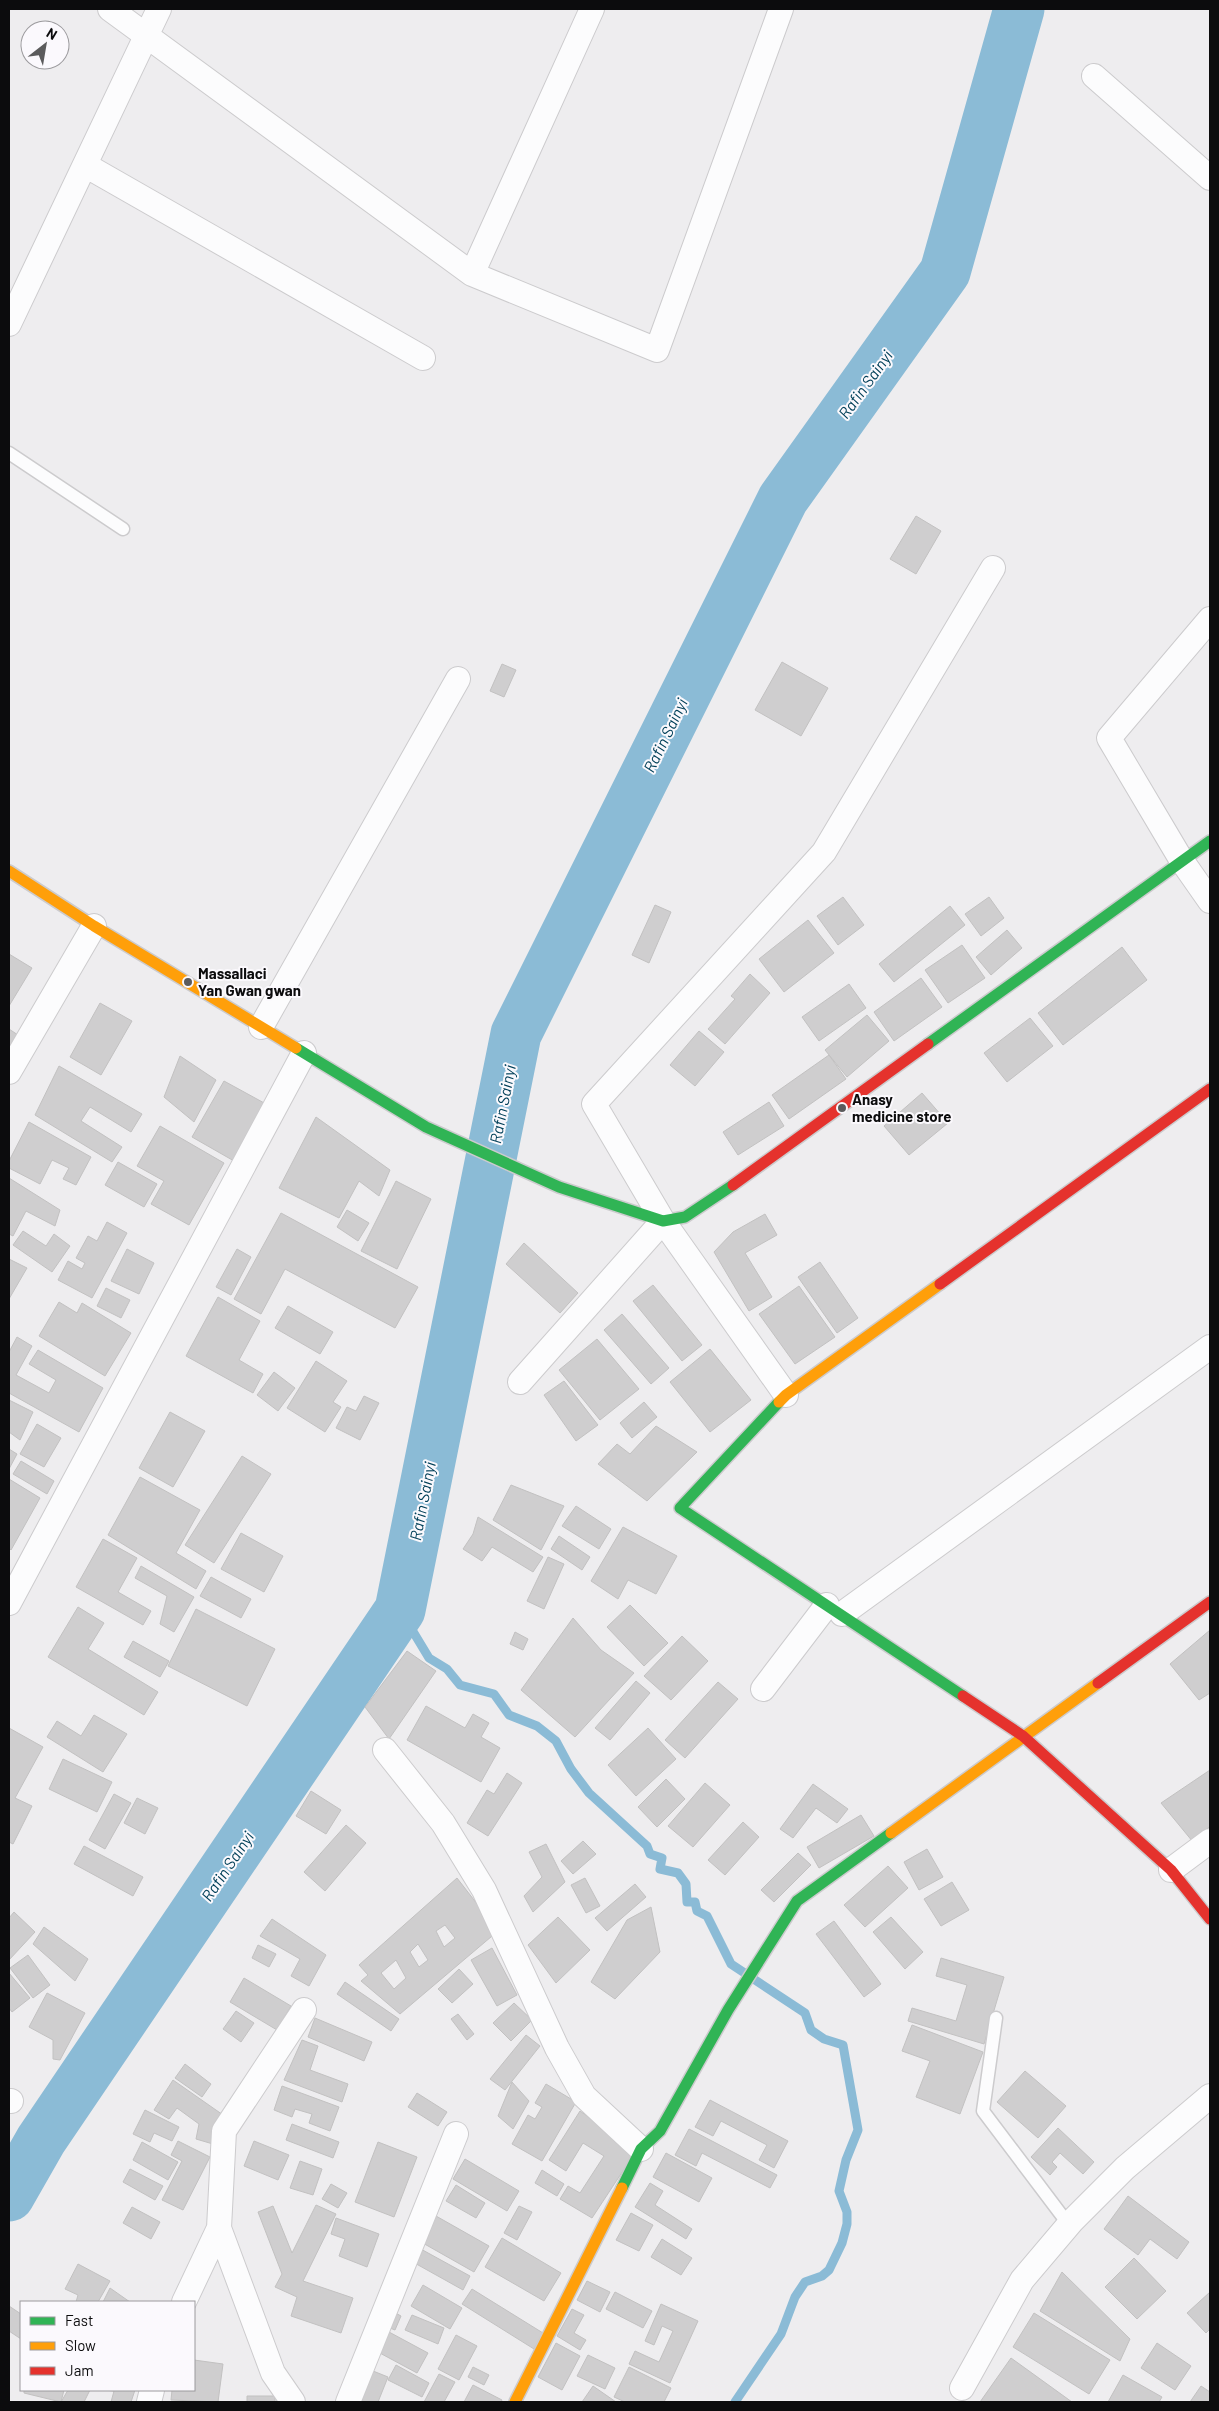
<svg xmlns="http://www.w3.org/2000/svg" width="1219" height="2411" font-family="Barlow,sans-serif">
	<rect width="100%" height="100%" fill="#eeedef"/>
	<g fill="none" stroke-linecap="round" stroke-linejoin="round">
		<path stroke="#8bbbd6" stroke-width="9" d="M400 1610 429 1658 447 1669 460 1685 494 1694 509 1715 537 1726 556 1741 571 1769 589 1793 647 1846 650 1854 662 1858 660 1869 678 1873 686 1884 687 1902H695L697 1911 707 1916 731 1964 805 2013 811 2030 824 2039 843 2045 858 2130 846 2160 839 2191 847 2212V2224L842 2243 829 2270 822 2276 805 2282 795 2297 781 2334 735 2402"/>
		<path stroke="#8bbbd6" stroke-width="51" d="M9 2196 41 2140 400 1610 516 1034 783 499 945 272 1019 9"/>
	</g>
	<path fill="#cfcecf" stroke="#c2c1c1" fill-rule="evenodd" d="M916 516 941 531 916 574 890 559Z
		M782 662 828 688 801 736 755 710Z
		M502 664 516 670 504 697 490 691Z
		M843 897 864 925 838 945 817 916Z
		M989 897 1004 918 981 936 965 914Z
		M655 905 671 912 649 963 632 955Z
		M950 906 965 925 894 982 879 964Z
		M808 920 834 953 784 992 759 959Z
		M1007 930 1022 948 991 975 976 957Z
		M962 945 985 978 948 1003 925 970Z
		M1122 947 1147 980 1063 1045 1038 1013Z
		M9 954 32 968 9 1006Z
		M750 974 770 993 725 1044 708 1029 735 999 731 996Z
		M921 978 942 1007 894 1041 874 1012Z
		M849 984 866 1008 819 1041 802 1017Z
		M100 1003 132 1021 101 1075 70 1057Z
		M867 1015 889 1041 847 1077 825 1050Z
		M1030 1018 1053 1046 1007 1082 984 1053Z
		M9 1029 18 1035 9 1051Z
		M699 1031 724 1052 695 1086 670 1065Z
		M829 1055 846 1079 789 1119 772 1095Z
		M180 1056 216 1080 194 1122 164 1097Z
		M59 1066 142 1114 131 1132 90 1107 81 1121 122 1147 112 1162 35 1115Z
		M224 1081 266 1104 234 1161 192 1137Z
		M922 1093 948 1123 909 1155 884 1126Z
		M769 1102 784 1126 738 1155 723 1132Z
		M316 1117 390 1170 379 1196 359 1181 339 1218 279 1188Z
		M29 1122 91 1157 76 1185 63 1179 69 1168 52 1160 40 1184 9 1168V1161Z
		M160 1126 224 1163 189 1225 151 1204 164 1181 137 1166Z
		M118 1162 157 1184 144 1207 105 1185Z
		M9 1178 60 1210 55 1226 26 1211 13 1236 9 1234Z
		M396 1181 431 1199 397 1269 361 1251Z
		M347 1210 369 1223 358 1241 337 1227Z
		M281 1213 418 1287 395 1328 285 1269 261 1314 234 1299Z
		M765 1214 777 1235 745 1253 772 1297 749 1311 714 1252 733 1232Z
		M107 1222 127 1233 92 1298 58 1280 68 1261 82 1269 85 1263 76 1258 88 1236 97 1241Z
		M23 1231 46 1246 54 1234 70 1246 52 1272 13 1245Z
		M524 1243 578 1293 560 1313 506 1264Z
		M127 1249 154 1263 139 1294 111 1281Z
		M237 1249 251 1257 231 1295 216 1287Z
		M9 1259 27 1268 9 1299Z
		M820 1262 858 1318 837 1333 798 1277Z
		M653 1285 702 1345 682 1361 633 1301Z
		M799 1286 835 1337 795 1364 759 1314Z
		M106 1288 130 1300 121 1318 97 1306Z
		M218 1297 260 1321 239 1360 263 1374 253 1393 186 1356Z
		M59 1302 77 1313 82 1303 131 1333 105 1376 39 1336Z
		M288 1306 333 1332 320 1354 275 1328Z
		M622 1314 669 1368 651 1384 604 1330Z
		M17 1337 32 1346 16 1375 49 1393 56 1380 29 1364 38 1350 103 1388 79 1432 9 1393V1352Z
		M597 1339 639 1389 600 1420 559 1370Z
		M710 1349 751 1400 710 1432 670 1382Z
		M316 1361 347 1381 333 1402 341 1407 325 1432 287 1408Z
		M274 1372 295 1388 278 1411 257 1395Z
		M564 1381 598 1425 576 1441 544 1395Z
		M364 1396 379 1403 360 1440 336 1428 347 1407 356 1411Z
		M9 1400 33 1412 20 1440 9 1432Z
		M644 1402 657 1417 632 1438 620 1423Z
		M170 1412 205 1431 173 1487 139 1468Z
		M37 1424 61 1438 44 1467 20 1454Z
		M656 1426 697 1452 647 1501 598 1464 617 1444 630 1454Z
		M9 1449 17 1454 9 1469Z
		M242 1456 271 1474 214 1563 185 1545Z
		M21 1461 54 1481 47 1494 13 1474Z
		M140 1477 200 1510 176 1553 206 1571 196 1589 108 1535Z
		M9 1479 40 1498 11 1550 9 1548Z
		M511 1485 564 1506 541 1550 493 1520Z
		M576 1506 611 1529 599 1549 562 1526Z
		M478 1517 543 1557 533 1572 492 1547 482 1561 463 1549 473 1534Z
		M623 1527 677 1556 656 1594 628 1580 618 1599 591 1581Z
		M241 1533 283 1556 264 1592 221 1569Z
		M559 1536 590 1557 582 1570 551 1549Z
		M103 1539 137 1558 118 1592 151 1611 143 1625 76 1587Z
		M548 1557 564 1564 544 1609 527 1601Z
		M141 1566 194 1597 174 1632 160 1624 167 1596 135 1578Z
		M211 1577 251 1599 241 1618 200 1596Z
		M630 1605 668 1643 644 1666 607 1627Z
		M78 1607 104 1623 88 1649 158 1692 144 1715 48 1657Z
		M196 1609 275 1649 247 1706 168 1666Z
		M573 1618 601 1650 634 1673 575 1737 521 1690Z
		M1210 1630V1693L1199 1700 1170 1664Z
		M515 1632 528 1639 523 1650 510 1644Z
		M682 1636 708 1661 671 1700 644 1676Z
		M133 1641 169 1661 160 1677 124 1657Z
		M407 1651 436 1671 389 1739 365 1707Z
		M636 1681 650 1693 610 1740 595 1728Z
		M718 1682 738 1699 685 1758 665 1740Z
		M426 1706 465 1728 473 1714 489 1723 481 1737 500 1748 481 1782 407 1740Z
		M94 1715 127 1734 103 1772 47 1737 57 1721 81 1736Z
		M9 1728 43 1747 15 1798 32 1806 13 1844 9 1842Z
		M648 1728 676 1759 636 1796 608 1765Z
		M63 1759 112 1782 97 1812 49 1789Z
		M1210 1770V1826L1193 1842 1161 1803Z
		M507 1773 522 1783 488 1836 467 1823 487 1790 494 1794Z
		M666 1779 685 1799 657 1827 638 1807Z
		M705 1783 730 1805 693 1847 668 1826Z
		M813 1784 848 1809 837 1823 816 1808 793 1838 780 1829Z
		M311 1791 341 1810 326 1834 296 1816Z
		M114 1794 131 1803 105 1849 89 1840Z
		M137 1798 158 1808 145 1834 124 1823Z
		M861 1815 874 1836 819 1868 807 1847Z
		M743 1822 759 1837 725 1875 708 1860Z
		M346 1825 366 1843 325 1891 304 1872Z
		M583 1841 596 1854 573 1874 561 1861Z
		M546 1844 565 1882 533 1912 524 1896 542 1877 529 1852Z
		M84 1846 143 1877 133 1896 74 1864Z
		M927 1849 943 1877 919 1890 904 1862Z
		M798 1853 811 1865 774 1902 761 1890Z
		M888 1866 908 1888 865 1927 844 1905Z
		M457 1878 498 1931 400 2014 361 1981 368 1975 359 1965ZM445 1925 455 1938 444 1947 436 1931ZM418 1944 428 1960 419 1967 410 1952ZM396 1960 406 1978 394 1989 381 1973Z
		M585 1878 600 1906 586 1913 571 1885Z
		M952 1882 969 1910 941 1926 924 1899Z
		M635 1884 646 1897 607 1931 595 1918Z
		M651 1907 660 1952 615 1999 591 1982 627 1920Z
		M14 1912 35 1932 9 1960V1918Z
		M558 1917 590 1950 556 1983 528 1945Z
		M891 1917 923 1952 905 1969 873 1932Z
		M272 1919 326 1955 309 1986 291 1976 300 1959 260 1936Z
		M834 1921 881 1984 864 1997 816 1934Z
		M44 1927 88 1959 75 1981 33 1944Z
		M258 1945 276 1954 269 1967 252 1958Z
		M492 1948 517 1995 497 2006 471 1960Z
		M28 1955 50 1985 33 1998 10 1968Z
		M941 1958 1004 1977 984 2044 908 2021 912 2008 956 2021 967 1985 936 1976Z
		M459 1969 473 1984 452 2003 438 1989Z
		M9 1973 30 1998 12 2012 9 2008Z
		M244 1978 291 2006 277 2030 230 2002Z
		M345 1982 399 2019 391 2031 337 1994Z
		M47 1993 85 2013 60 2060 53 2059V2040L29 2027Z
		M514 2003 532 2020 511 2041 493 2023Z
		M236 2011 254 2023 241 2042 223 2029Z
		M458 2014 474 2034 467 2040 451 2019Z
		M315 2018 372 2042 364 2061 308 2037Z
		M912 2025 983 2052 960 2114 916 2097 930 2061 902 2051Z
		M526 2035 540 2046 505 2090 490 2079Z
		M302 2040 318 2046 310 2070 348 2084 342 2102 284 2080Z
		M185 2064 211 2084 202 2097 175 2078Z
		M1025 2071 1066 2106 1038 2138 997 2102Z
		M173 2080 226 2117 213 2144 196 2139 199 2124 177 2108 169 2119 154 2110Z
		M512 2082 529 2101 513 2129 498 2116Z
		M546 2084 576 2102 542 2161 512 2144 528 2115 535 2119 542 2107 535 2103Z
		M282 2086 339 2107 330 2131 309 2123 312 2114 295 2109 292 2117 274 2110Z
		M417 2093 447 2112 438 2126 408 2107Z
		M710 2100 788 2141 774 2168 759 2160 767 2145 721 2121 713 2136 695 2127Z
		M145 2110 179 2127 172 2141 154 2133 150 2142 133 2134Z
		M580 2111 636 2151 592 2218 560 2199 568 2186 580 2193 604 2156 583 2143 566 2171 549 2160Z
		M292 2124 339 2142 333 2158 286 2140Z
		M1058 2128 1094 2162 1083 2174 1060 2153 1052 2162 1057 2167 1050 2175 1031 2157Z
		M689 2129 777 2175 770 2188 702 2153 696 2166 675 2155Z
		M178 2141 210 2157 183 2210 162 2200 182 2161 171 2155Z
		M254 2141 289 2155 278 2180 244 2166Z
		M142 2142 178 2162 168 2180 133 2160Z
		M378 2142 417 2157 394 2217 355 2202Z
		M666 2153 712 2178 699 2202 653 2177Z
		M465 2159 519 2191 507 2211 453 2179Z
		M300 2161 322 2169 313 2195 290 2188Z
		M130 2169 163 2186 155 2200 123 2182Z
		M542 2170 564 2184 557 2196 535 2183Z
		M650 2183 663 2191 655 2205 692 2229 686 2239 635 2207Z
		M331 2184 347 2193 338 2208 322 2199Z
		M456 2185 485 2203 476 2218 446 2201Z
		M1128 2196 1189 2242 1177 2259 1150 2239 1138 2255 1104 2229Z
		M316 2205 336 2214 303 2281 353 2298 341 2333 291 2316 297 2297 275 2287 282 2274 258 2212 273 2206 292 2253Z
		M519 2206 532 2212 517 2240 504 2233Z
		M132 2207 160 2222 151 2239 123 2223Z
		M631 2213 653 2225 639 2251 616 2240Z
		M436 2216 489 2246 474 2272 421 2242Z
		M336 2218 379 2234 367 2267 339 2256 345 2239 331 2234Z
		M502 2238 561 2273 544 2301 485 2267Z
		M662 2239 692 2258 681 2275 651 2257Z
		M419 2248 470 2276 463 2290 411 2261Z
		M1134 2258 1166 2291 1137 2319 1105 2287Z
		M78 2264 110 2281 98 2302H76L78 2295 65 2289Z
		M1062 2272 1130 2339 1120 2361 1040 2311Z
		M587 2281 610 2292 600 2312 577 2300Z
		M423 2285 462 2308 450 2329 411 2306Z
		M110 2288 130 2302H103Z
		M472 2289 543 2333 534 2349 462 2304Z
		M615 2292 652 2311 643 2328 606 2309Z
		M1210 2292V2329L1206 2333 1187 2313Z
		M661 2304 698 2321 670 2383 629 2364 635 2351 659 2362 673 2331 662 2326 654 2345 645 2341Z
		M9 2306 21 2314V2339L9 2331Z
		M572 2309 584 2315 574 2333 586 2340 580 2350 557 2336Z
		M392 2311 401 2316 395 2330 385 2326Z
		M1034 2313 1110 2360 1089 2394 1013 2347Z
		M412 2315 444 2328 438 2344 405 2330Z
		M389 2332 428 2353 417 2373 378 2352Z
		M456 2335 477 2346 459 2380 438 2369Z
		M556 2343 580 2356 562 2390 538 2377Z
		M1157 2343 1191 2366 1175 2390 1141 2368Z
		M588 2355 615 2368 605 2389 577 2376Z
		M1011 2358 1072 2402H980Z
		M194 2360 223 2364 218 2402 171 2400 172 2390H194Z
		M396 2365 429 2383 422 2397 388 2380Z
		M473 2367 489 2375 484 2385 468 2377Z
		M629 2367 671 2388 664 2402H625L614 2397Z
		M368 2369 388 2377 378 2402H355Z
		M439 2374 455 2382 444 2402H424Z
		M1123 2375 1162 2397 1159 2402H1108Z
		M473 2385 502 2400 501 2402H464Z
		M593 2386 616 2402H582Z
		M1201 2386 1210 2392V2402H1190Z
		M24 2390H64L61 2402 24 2393Z
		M68 2390H90L84 2402H61Z
		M104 2390H135L131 2402H111L114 2391Z
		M247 2396H275V2402H247Z"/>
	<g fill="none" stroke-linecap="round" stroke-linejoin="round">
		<defs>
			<path id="lane" d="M9 453 123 529
				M996 2018 983 2111 1069 2225"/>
			<path id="street" d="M110 9 472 274 657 350 781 9
				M1094 76 1210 178
				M85 165 423 358
				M472 274 592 9
				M9 324 159 9
				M1210 619 1109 738 1182 861 1210 901
				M261 1027 458 679
				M9 1072 94 926
				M520 1382 663 1221
				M786 1395 663 1221 594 1104 824 852 993 568
				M9 1603 304 1053
				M842 1614 1210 1347
				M763 1689 827 1605
				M385 1750 443 1823 484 1890 557 2048 584 2096 641 2149
				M1171 1870 1210 1841
				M9 2101H11
				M184 2302 219 2228
				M962 2388 1022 2280 1072 2221 1125 2168 1210 2096
				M149 2402 152 2390
				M293 2402 273 2373 219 2228 224 2131 304 2010
				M348 2402 456 2134"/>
			<path id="fast" d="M928 1044 1210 841
				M296 1048 426 1127 559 1187 663 1221 685 1217 733 1185
				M779 1402 680 1508 963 1696
				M622 2188 641 2149 660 2131 728 2010 797 1901 891 1833"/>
			<path id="slow" d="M9 871 94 926 296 1048
				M779 1402 786 1395 940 1284
				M891 1833 1098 1683
				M515 2402 622 2188"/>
			<path id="jam" d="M733 1185 928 1044
				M940 1284 1210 1089
				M1098 1683 1210 1602
				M963 1696 1023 1736 1171 1870 1210 1919"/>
		</defs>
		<use href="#lane" stroke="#cccbcd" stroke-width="15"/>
		<use href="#street" stroke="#cccbcd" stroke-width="26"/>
		<use href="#fast" stroke="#cccbcd" stroke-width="14"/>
		<use href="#slow" stroke="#cccbcd" stroke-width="14"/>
		<use href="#jam" stroke="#cccbcd" stroke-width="14"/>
		<use href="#lane" stroke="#fcfcfd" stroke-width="12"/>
		<use href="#street" stroke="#fcfcfd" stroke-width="24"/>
		<use href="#fast" stroke="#30b455" stroke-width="11"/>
		<use href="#slow" stroke="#ff9f0a" stroke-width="11"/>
		<use href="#jam" stroke="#e5322d" stroke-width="11"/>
	</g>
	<g fill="#5b5b5c" stroke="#fbf9fd" stroke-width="2">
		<circle cx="188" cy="982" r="5"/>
		<circle cx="842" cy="1108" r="5"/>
	</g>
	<g text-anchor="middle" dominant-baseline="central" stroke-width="4" stroke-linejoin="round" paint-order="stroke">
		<g font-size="15" font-weight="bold" fill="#0c0c0d" stroke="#fbf9fd" text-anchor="start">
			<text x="198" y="973">Massallaci<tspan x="198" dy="17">Yan Gwan gwan</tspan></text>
			<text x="852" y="1099">Anasy<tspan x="852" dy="17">medicine store</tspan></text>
		</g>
		<g font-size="16" font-style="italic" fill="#024059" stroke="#fbf9fd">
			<text transform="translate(865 384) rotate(-54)">Rafin Sainyi</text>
			<text transform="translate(665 735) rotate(-64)">Rafin Sainyi</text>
			<text transform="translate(502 1104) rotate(-79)">Rafin Sainyi</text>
			<text transform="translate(422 1501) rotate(-79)">Rafin Sainyi</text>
			<text transform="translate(227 1866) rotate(-56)">Rafin Sainyi</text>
		</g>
	</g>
	<rect width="1219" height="2411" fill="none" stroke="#0c0c0d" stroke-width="20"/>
	<rect x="20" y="2301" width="175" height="90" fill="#fbf9fd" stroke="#9b9a9d"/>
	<rect x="30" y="2317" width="25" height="8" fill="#30b455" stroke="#9b9a9d"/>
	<text x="65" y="2326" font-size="15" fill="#0c0c0d">Fast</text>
	<rect x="30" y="2342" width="25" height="8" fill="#ff9f0a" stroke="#9b9a9d"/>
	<text x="65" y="2351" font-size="15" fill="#0c0c0d">Slow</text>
	<rect x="30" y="2367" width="25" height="8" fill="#e5322d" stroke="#9b9a9d"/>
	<text x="65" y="2376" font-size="15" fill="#0c0c0d">Jam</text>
	<g transform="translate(45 45) rotate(31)"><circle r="24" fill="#fbf9fd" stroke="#9b9a9d"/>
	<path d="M0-4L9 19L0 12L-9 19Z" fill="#5b5b5c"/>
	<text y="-8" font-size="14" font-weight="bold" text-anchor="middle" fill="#0c0c0d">N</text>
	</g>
</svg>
